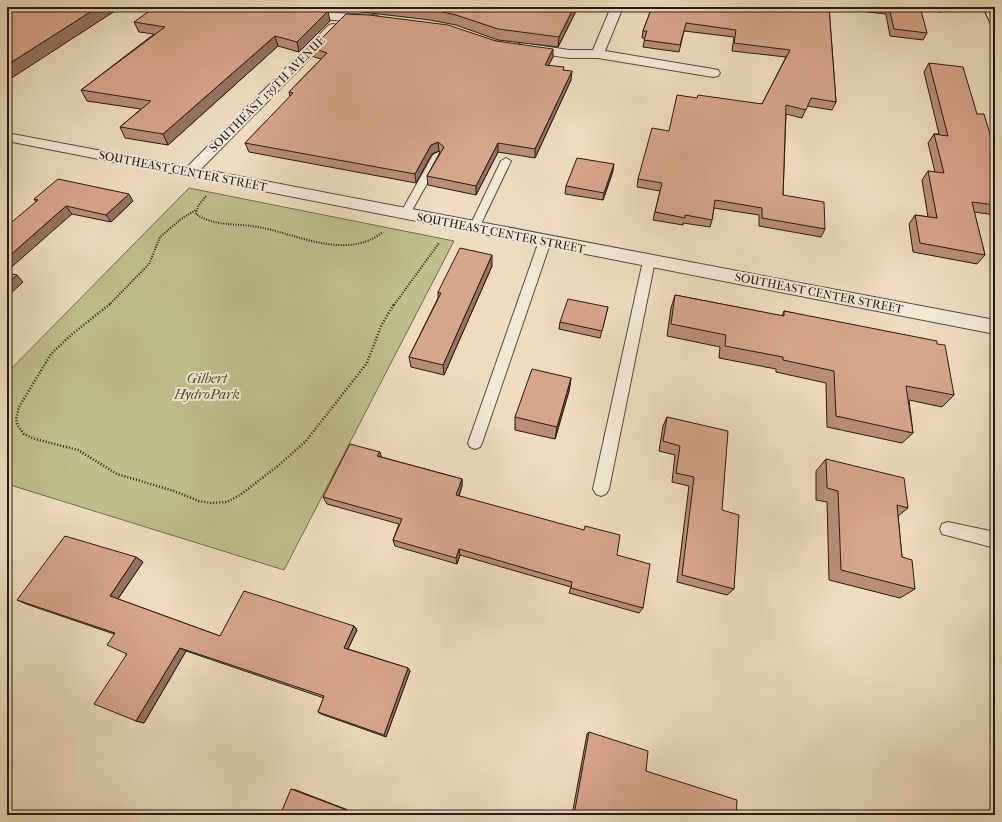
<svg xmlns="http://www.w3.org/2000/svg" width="1002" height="822" font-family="'IM FELL French Canon',serif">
	<rect width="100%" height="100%" fill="#eddcc0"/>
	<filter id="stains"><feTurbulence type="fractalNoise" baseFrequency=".005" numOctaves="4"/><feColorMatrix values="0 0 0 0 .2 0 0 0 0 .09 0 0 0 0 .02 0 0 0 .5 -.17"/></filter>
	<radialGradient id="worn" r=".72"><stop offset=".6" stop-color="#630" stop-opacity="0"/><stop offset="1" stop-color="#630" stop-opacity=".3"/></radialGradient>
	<path fill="#c0be8d" stroke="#736c50" d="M189 188 454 241 284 570 7 484V373Z"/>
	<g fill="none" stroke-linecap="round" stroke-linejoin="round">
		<defs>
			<path id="lane" d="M438 152 443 155 410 214 409 216H401L400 214 433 155Z
				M506 158 511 161 479 228 478 230H470L469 228 501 161Z
				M545 237 549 238 551 241 482 443 480 447 475 449 470 447 468 443 539 241 541 238Z
				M649 257 653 258 655 261 609 489 606 494 601 496 596 494 593 489 643 261 645 258Z
				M948 522 995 532V548L942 534 940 529 942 524Z"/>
			<path id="street" d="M611 7H623L605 51 713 69 718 70 720 73 718 76 713 77 598 58H569L523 51 519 50 517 47 519 44 523 43 569 50H593Z
				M299 11 374 15 378 16 380 19 378 22 374 23 295 17 293 15 295 13Z
				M333 24 337 25 339 28 337 31 201 169 995 320V334L7 141V133L187 167 329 25Z"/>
			<path id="secondary" d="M983 7H995V25L991 24Z"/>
		</defs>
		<use href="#lane" stroke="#584b3f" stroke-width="2"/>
		<use href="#street" stroke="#584b3f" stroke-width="2"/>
		<use href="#secondary" stroke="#261b14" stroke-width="2"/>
		<path stroke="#261b14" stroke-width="2" stroke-dasharray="1 1.5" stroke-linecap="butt" d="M206 196 198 206 196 214C215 227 237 223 258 227 293 233 334 255 370 240 374 238 379 235 383 232
			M109 305 149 264 160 237 181 219 196 210
			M394 305 439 243"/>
		<path stroke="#261b14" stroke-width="2.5" stroke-dasharray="1 2" stroke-linecap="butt" d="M110 304 71 335 51 354 19 407 16 419 18 426 24 434 35 439 78 450 117 474 174 491 199 501 211 503 227 502 240 495 279 465 306 441 367 363 381 326 394 304"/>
		<use href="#lane" fill="#f3e8d6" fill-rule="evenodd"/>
		<use href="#street" fill="#f3e8d6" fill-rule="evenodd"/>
		<use href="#secondary" fill="#f3e8d6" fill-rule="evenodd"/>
	</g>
	<path fill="#b98d78" stroke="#261b14" d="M273 7H578L558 47 498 40 456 25 430 20 345 10H294Z
		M652 7H829L836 102 832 110 807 106 802 118 786 114 783 195 825 229 821 237 759 226V215L714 208 712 220 710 227 683 223V225L653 220 660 191 637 187 638 179 669 131 697 98 762 104 786 57 732 51 734 37 684 31 679 52 643 47 645 38H642L643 31Z
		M831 7H944L942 12 920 10 927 33 923 40 890 36 886 14 831 8Z
		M330 21 299 52 278 46 168 145 125 138 120 127 141 109 87 101 81 90 154 34 139 32 134 22Z
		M496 41 553 57 548 65 564 70 571 80 535 158 498 152 476 195 428 185 427 176 440 152 439 151 432 154 416 183 249 152 245 143 290 97 289 92 321 59 314 57 312 48Z
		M929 63 977 114 995 151V215L974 212 985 255 977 264 913 252 909 224 915 215 928 217 922 180 928 171 935 172 928 143 934 134H939L924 72Z
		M613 171 603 200 565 194 566 186Z
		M34 199 133 201 111 222 72 214 36 202Z
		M492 266 444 375 411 367 409 357 438 298V292Z
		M675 295 782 316 784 311 937 344 954 395 942 407 909 400 913 433 902 443 827 427 826 383 776 372V369L719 358 720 347 667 336 671 308Z
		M608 307 600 338 559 329 560 322Z
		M571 378 569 391 555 439 515 430V417Z
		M667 417 722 510 734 589 727 595 677 582 689 486 672 482 675 455 659 451 663 426Z
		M381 457 462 479V486L459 496 617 555 643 608 639 613 569 593 571 587 460 555 457 564 395 546 393 540 399 524 327 504 323 497Z
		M826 459 908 508 898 516 902 557 915 589 900 598 829 580 827 502 816 500V471Z
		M136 557 143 562 118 599 220 636 354 626 357 630 348 649 408 668 410 671 386 737 321 714 318 712 324 698 186 651 144 723 136 721 126 654 114 634 26 604 17 600Z
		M589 732 646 771 736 815H572L587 734Z
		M913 812 921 815H895V813Z"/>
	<path fill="#967362" stroke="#261b14" d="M98 7H117L118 9 7 81V65Z
		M574 7H578L558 47 559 37Z
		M328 11 330 21 299 52 297 42Z
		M275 36 278 46 168 145 163 134Z
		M553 49V57L544 74 545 65Z
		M572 71 571 80 535 158V149Z
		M438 142 439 151 432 154 416 183 415 174 431 145Z
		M498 143V152L476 195V186Z
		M614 164 613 171 603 200 604 193Z
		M129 194 133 201 111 222 106 215Z
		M66 206 72 214 7 271V258Z
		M492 255V266L444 375 443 365Z
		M17 275 23 282 7 297V284Z
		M7 327 11 331 7 335Z
		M571 378 569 391 555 439 557 427Z
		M380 452 382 459 377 456Z
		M462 479V486L457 502 456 495Z
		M459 549 460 555 457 564 456 558Z
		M136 557 143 562 117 600 110 596Z
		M354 626 357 630 347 651 344 648Z
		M180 648 186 651 144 723 136 721Z
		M408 668 410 671 386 737 384 735Z
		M291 789 296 790 348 810 346 815H342Z"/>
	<path fill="#d7a48c" stroke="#261b14" d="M7 7H98L7 65Z
		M155 7H268L291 10 328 11 297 42 275 36 163 134 120 127 151 101 81 90 165 27 134 22Z
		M405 7H574L559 37 498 29 456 15 429 9Z
		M652 7H829L836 102 811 98 806 110 786 105 783 195 824 202 825 229 762 218V208L715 200 712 220 685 215V218L655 212 662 183 638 179 652 128 669 131 677 95 697 98 698 95 762 104 790 50 734 43 736 30 686 23 680 45 644 40 647 31H643Z
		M884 7H920L927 33 894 29 889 8Z
		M346 14 369 15 448 25 496 41 553 49 545 65 564 67 563 70 572 71 535 149 498 143 476 186 427 176 444 147 438 142 431 145 415 174 245 143 293 93 289 92 327 53 312 48Z
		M929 63 963 67 977 114H984L995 151V205L972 202 985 255 920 243 915 215 937 218 928 171 944 173 934 134 948 136Z
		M577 158 614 164 604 193 566 186Z
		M58 179 129 194 106 215 66 206 7 258V226L38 200 34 199Z
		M460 248 492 255 443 365 409 357 441 293 438 292Z
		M7 273 17 275 7 284Z
		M675 295 784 316V311L937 341V344L945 345 954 395 906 386 913 433 836 416 834 371 783 360V357L725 346 726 335 671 324Z
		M568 299 608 307 602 331 560 322Z
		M532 369 571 378 557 427 515 417Z
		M667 417 728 431 722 510 739 515 734 589 682 575 694 477 676 473 680 446 663 441Z
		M350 444 380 452 377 456 462 479 456 495 584 530 585 526 620 535 617 555 650 564 643 608 571 588 572 582 459 549 456 558 393 540 402 519 323 497Z
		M826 459 904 478 908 508 897 505 902 557 912 560 915 589 841 570 838 491 827 488Z
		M65 536 136 557 110 596 220 636 244 591 354 626 344 648 408 668 384 735 318 712 324 696 180 648 136 721 94 704 127 654 107 645 115 633 17 600Z
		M589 732 648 751 646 771 737 800 736 815H574Z
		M291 789 344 809 342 815H280Z
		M913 812 921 815H913Z"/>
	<g text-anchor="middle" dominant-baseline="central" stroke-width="4" stroke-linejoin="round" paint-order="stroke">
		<g font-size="12" fill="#261b14" stroke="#f3e8d6">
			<text transform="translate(267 94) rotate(-45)">SOUTHEAST 139TH AVENUE</text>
			<text transform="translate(183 171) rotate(11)">SOUTHEAST CENTER STREET</text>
			<text transform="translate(501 233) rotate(11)">SOUTHEAST CENTER STREET</text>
			<text transform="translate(819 293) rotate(11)">SOUTHEAST CENTER STREET</text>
		</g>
		<g font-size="14" font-style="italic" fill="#544c38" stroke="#f3e8d6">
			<text x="207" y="378">Gilbert<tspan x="207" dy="16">HydroPark</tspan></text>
		</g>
	</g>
	<rect width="1002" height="822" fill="none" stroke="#eddcc0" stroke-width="24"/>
	<rect x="8" y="8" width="986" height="806" fill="none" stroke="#261b14" stroke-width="2"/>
	<rect x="12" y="12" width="978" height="798" fill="none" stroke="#261b14"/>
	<rect width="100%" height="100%" filter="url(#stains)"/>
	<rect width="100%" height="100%" fill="url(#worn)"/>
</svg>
